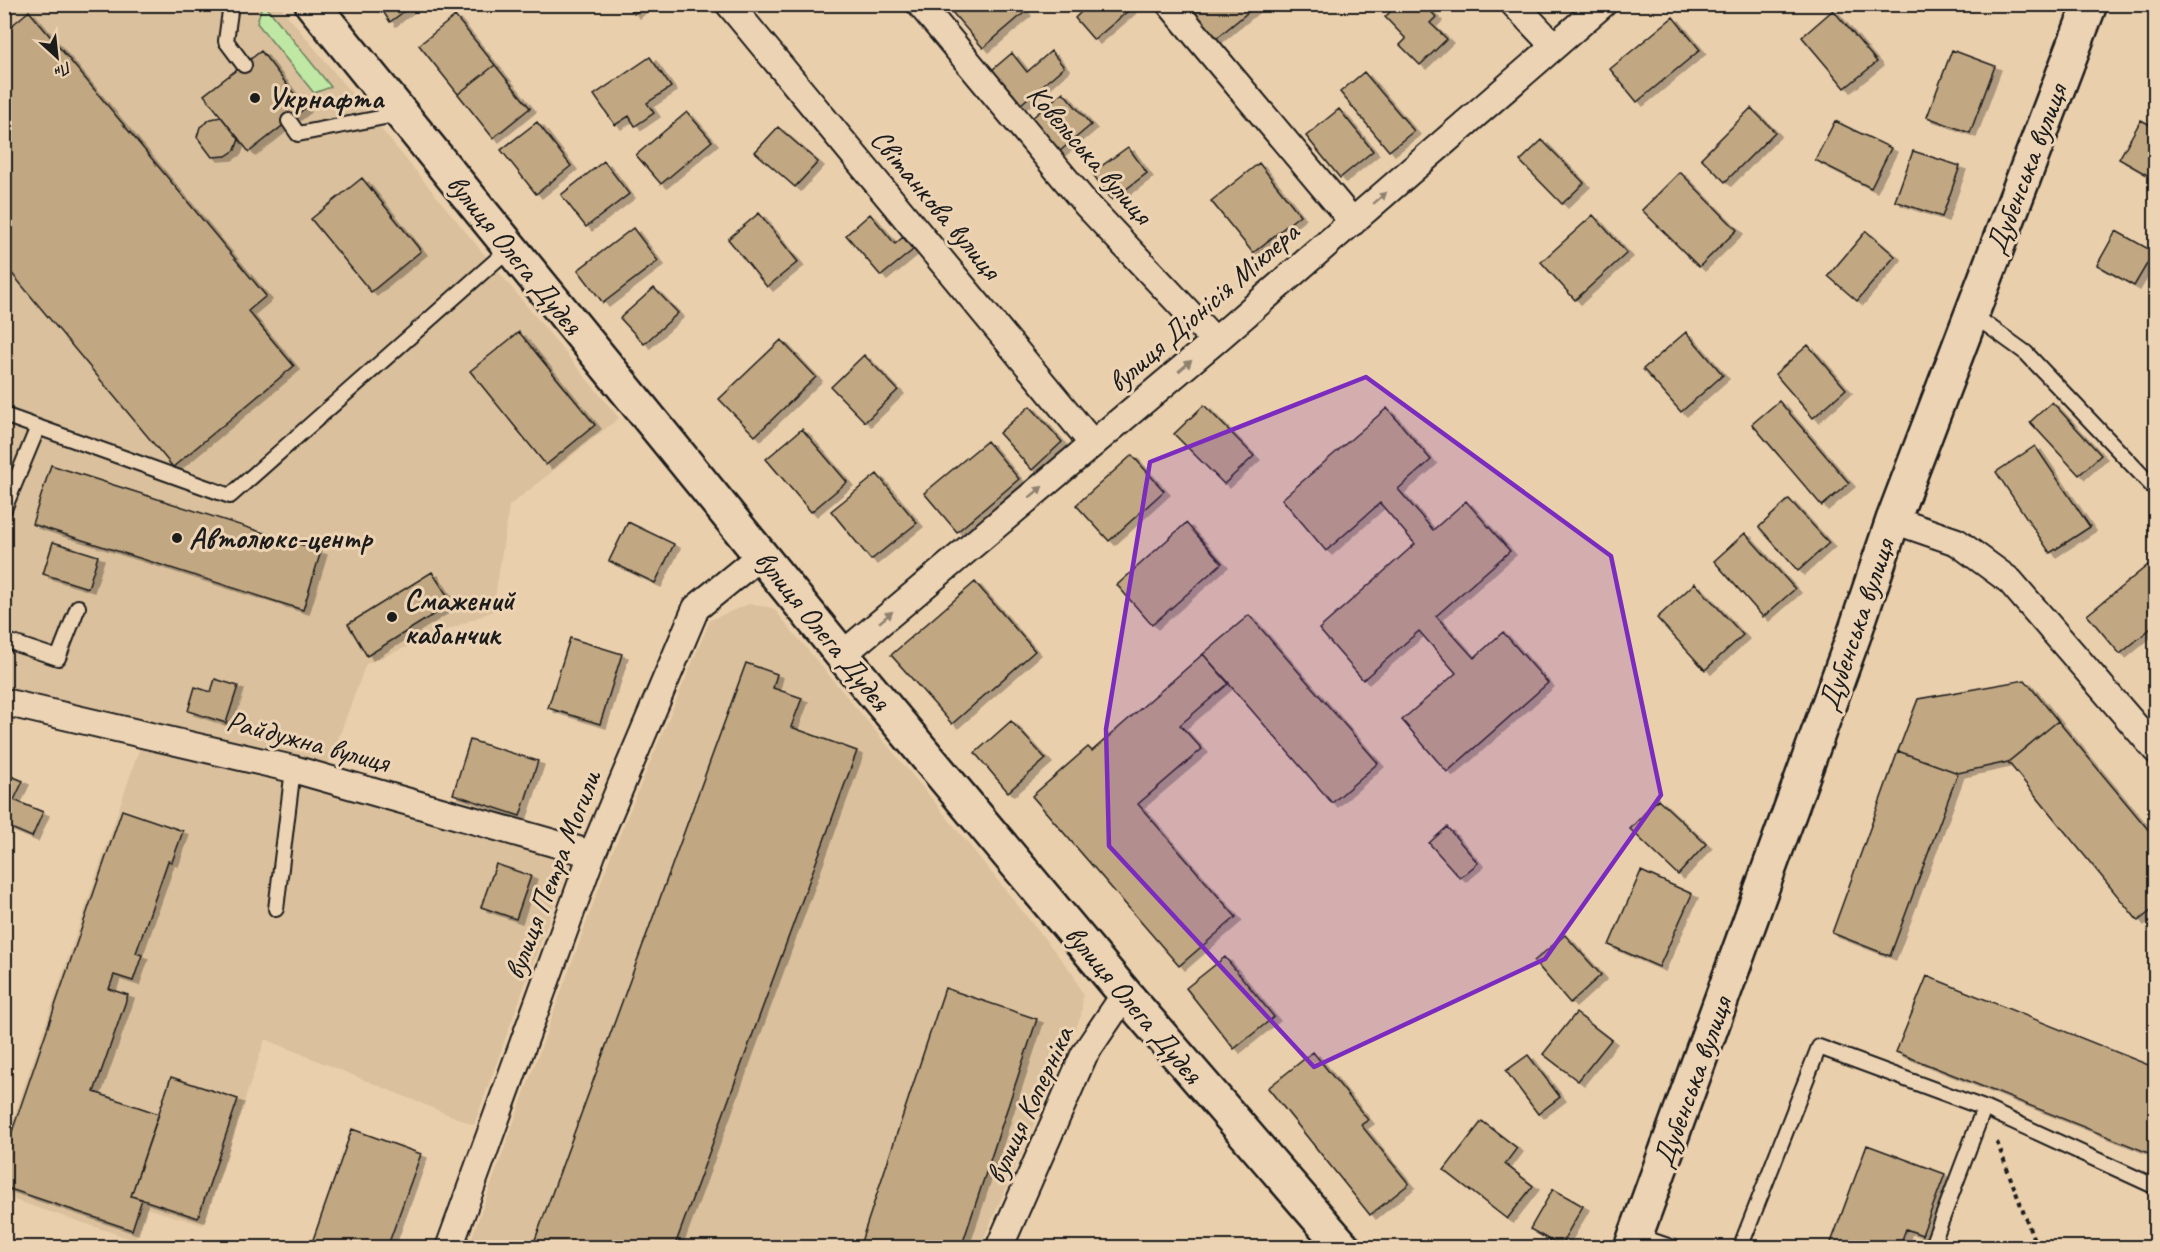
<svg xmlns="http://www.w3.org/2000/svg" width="2160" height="1252" font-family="Caveat,sans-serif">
	<defs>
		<filter id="shadow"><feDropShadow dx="6" dy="4" stdDeviation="0" flood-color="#0004"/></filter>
	</defs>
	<rect width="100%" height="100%" fill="#eacfac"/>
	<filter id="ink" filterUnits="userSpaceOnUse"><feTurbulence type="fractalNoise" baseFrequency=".0167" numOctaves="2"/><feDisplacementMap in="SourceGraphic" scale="12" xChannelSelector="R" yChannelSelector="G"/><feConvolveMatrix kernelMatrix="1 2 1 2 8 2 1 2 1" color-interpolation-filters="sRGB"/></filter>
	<g filter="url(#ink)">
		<path fill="#dac09c" d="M5 5H279L619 418 509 506 493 611 366 664 328 766 5 688Z
			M749 604 773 608 933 800 1073 974 1083 995 1081 1016 1068 1046 980 1247 468 1248 609 860 710 620Z
			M140 747 290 782 570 861 474 1125 265 1039 203 1225 146 1208 135 1240 5 1197V1143Z"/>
		<path fill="#bfe8a4" stroke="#6e8260" stroke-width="1.5" d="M262 5H265L331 87 314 93 257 23Z"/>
		<path fill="#c1a782" stroke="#1c1c1c" stroke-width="1.5" filter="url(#shadow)" d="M378 4H414L390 22Z
			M625 4H645L634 14Z
			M945 4H1018L1025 12 983 48Z
			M1089 4H1136L1094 40 1075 18Z
			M1184 4H1258L1213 41Z
			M1398 4H1424L1436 17 1430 23 1447 39 1420 65 1400 45 1406 39 1385 17Z
			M1833 10 1877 62 1845 88 1802 37Z
			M29 11 266 296 248 311 294 366 173 467 4 264V32Z
			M455 16 495 65 458 94 419 45Z
			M1673 17 1700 50 1637 102 1610 69Z
			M1952 50 1995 66 1970 133 1927 117Z
			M261 51 305 108 249 152 204 95Z
			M1051 51 1064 67 1021 104 992 70 1012 53 1027 72Z
			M650 57 671 87 647 103 654 113 635 126 629 116 615 125 594 95Z
			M495 65 530 108 493 138 458 94Z
			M1364 72 1414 131 1389 151 1340 92Z
			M1063 92 1091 125 1060 151 1032 118Z
			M1751 108 1775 132 1725 182 1701 158Z
			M1339 109 1373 151 1340 178 1306 136Z
			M687 112 712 141 661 184 636 155Z
			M221 117 239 139 235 150 226 156 212 157 197 137 200 127 211 119Z
			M2141 120 2156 128V180L2119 159Z
			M1835 121 1891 148 1871 188 1815 160Z
			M537 122 571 166 536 194 501 150Z
			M778 127 818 162 795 187 755 152Z
			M1542 140 1584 183 1562 204 1520 161Z
			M1128 147 1147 173 1112 200 1092 173Z
			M1913 151 1960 166 1942 217 1895 201Z
			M604 161 629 194 586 227 561 195Z
			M1259 163 1300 215 1253 253 1211 201Z
			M1680 172 1737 230 1699 267 1642 210Z
			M362 178 421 251 371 292 311 219Z
			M759 213 798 262 767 287 728 239Z
			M870 214 895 244 903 237 913 250 881 276 846 235Z
			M1593 215 1627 253 1575 300 1541 262Z
			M633 228 658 261 603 303 578 270Z
			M1866 231 1895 256 1857 301 1828 276Z
			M2116 231 2154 252 2134 286 2097 265Z
			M654 288 678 313 644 344 620 318Z
			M519 332 595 425 546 465 470 371Z
			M1686 332 1723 375 1681 412 1643 369Z
			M781 340 816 377 755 436 719 399Z
			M1808 345 1846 389 1813 418 1775 374Z
			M864 355 898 390 865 422 831 387Z
			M1779 401 1849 483 1822 506 1752 424Z
			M2052 402 2101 455 2079 475 2030 422Z
			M1204 405 1254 456 1224 484 1174 434Z
			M1030 406 1062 442 1032 470 999 433Z
			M1387 408 1431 460 1398 489 1433 530 1466 501 1510 551 1436 616 1474 658 1503 632 1548 683 1447 772 1402 720 1456 673 1419 631 1363 680 1319 629 1415 544 1380 503 1326 551 1282 499Z
			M802 429 847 482 811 512 766 459Z
			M987 441 1019 479 957 532 924 493Z
			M2035 446 2090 527 2050 553 1996 472Z
			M1132 455 1164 491 1109 541 1076 505Z
			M51 465 321 551 303 610 32 524Z
			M877 474 917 523 871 560 831 511Z
			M1789 499 1829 543 1798 571 1759 527Z
			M628 522 674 544 655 583 609 561Z
			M1186 523 1222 563 1152 625 1117 585Z
			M1745 533 1795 589 1763 617 1714 561Z
			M53 542 98 556 88 588 43 574Z
			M2148 565 2156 574V624L2120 654 2087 615Z
			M432 572 452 603 367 656 348 624Z
			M975 582 1035 651 952 724 891 655Z
			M1695 583 1743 635 1705 670 1657 618Z
			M1249 615 1378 763 1332 803 1203 654Z
			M570 638 622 654 600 724 548 708Z
			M1203 654 1229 683 1180 725 1202 749 1138 804 1236 917 1179 966 1032 796 1088 747 1092 751Z
			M746 663 777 674 773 688 802 698 791 727 857 751 674 1248H532Z
			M215 679 238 686 226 723 188 711 195 687 211 692Z
			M2025 680 2058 721 2008 762 1958 773 1898 751 1918 699Z
			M2156 687V703L2148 694Z
			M1011 721 1046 759 1008 792 975 753Z
			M2058 721 2156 839V907L2138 921 2008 762Z
			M470 740 538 761 520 816 453 794Z
			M1898 751 1958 773 1890 956 1832 933Z
			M4 773 23 781 14 800 43 812 32 837 4 825Z
			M1658 799 1706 844 1678 875 1630 829Z
			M122 810 183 831 172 862 168 861 136 953 142 955 133 981 114 975 109 989 128 995 94 1092 159 1114 131 1196 142 1199 132 1230 4 1187V1155Z
			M1447 827 1478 863 1460 878 1429 843Z
			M496 864 531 876 516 919 481 907Z
			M1641 871 1692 894 1659 967 1609 945Z
			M1565 935 1601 975 1570 1003 1534 961Z
			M1225 957 1274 1017 1234 1049 1186 988Z
			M1927 976 2156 1068V1156L1896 1052Z
			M945 988 1037 1019 961 1248H859Z
			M1576 1013 1611 1040 1578 1081 1543 1054Z
			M1313 1052 1368 1120 1361 1125 1409 1184 1370 1215 1268 1088Z
			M1528 1055 1560 1097 1538 1114 1506 1071Z
			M171 1077 238 1099 198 1218 131 1196Z
			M1482 1121 1517 1148 1505 1164 1533 1186 1507 1219 1444 1170Z
			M352 1129 421 1154 387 1248H310Z
			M1867 1145 1945 1174 1922 1235 1906 1229 1899 1248H1829Z
			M1553 1189 1583 1206 1560 1246 1530 1229Z"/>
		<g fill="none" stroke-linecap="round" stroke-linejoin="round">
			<defs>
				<path id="service" d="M231 4 226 41 244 65
					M289 121 298 134 400 114
					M1972 314 2026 353 2156 490
					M4 415 230 496 510 248
					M4 509 38 427
					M4 640 58 658 78 607
					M276 909 293 769
					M1636 1235 1674 1248
					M1740 1248 1819 1047 1984 1108 2156 1187
					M1931 1248 1984 1108"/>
				<path id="minor" d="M729 4 1093 444
					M920 4 1086 204 1215 341
					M1170 4 1353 222
					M1514 4 1554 46
					M1893 520 1957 542 2010 581 2156 750
					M842 655 1215 341 1603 4
					M4 702 293 769 592 854
					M449 1248 592 854 696 608 761 555
					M999 1248 1084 1055 1125 994"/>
				<path id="secondary" d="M312 4 842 655 1125 994 1344 1248"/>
				<path id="primary" d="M1631 1248 1854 635 1893 520 2090 4"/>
			</defs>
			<use href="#service" stroke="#1c1c1c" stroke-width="18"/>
			<use href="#minor" stroke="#1c1c1c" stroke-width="30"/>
			<use href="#secondary" stroke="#1c1c1c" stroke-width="38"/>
			<use href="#primary" stroke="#1c1c1c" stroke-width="38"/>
			<path stroke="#1c1c1c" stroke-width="4" stroke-dasharray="4.5 4.5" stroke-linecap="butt" d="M1997 1142 2037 1248"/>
			<use href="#service" stroke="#ecd3b4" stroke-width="14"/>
			<use href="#minor" stroke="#ecd3b4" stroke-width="26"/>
			<use href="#secondary" stroke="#ecd3b4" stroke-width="33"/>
			<use href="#primary" stroke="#ecd3b4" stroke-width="33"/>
		</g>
		<defs><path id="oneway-solid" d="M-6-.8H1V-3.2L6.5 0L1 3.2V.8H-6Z" transform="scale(1.5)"/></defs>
		<g fill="#8e8170">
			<use href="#oneway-solid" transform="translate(1380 198) rotate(-41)"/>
			<use href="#oneway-solid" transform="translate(1185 366) rotate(-40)"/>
			<use href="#oneway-solid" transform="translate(1036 492) rotate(-40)"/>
			<use href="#oneway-solid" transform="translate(886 617) rotate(-40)"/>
		</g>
	</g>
	<path fill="#7b2cbf" fill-opacity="0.2" stroke="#7b2cbf" stroke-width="4.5" stroke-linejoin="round" d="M1366 377 1611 556 1661 795 1545 959 1314 1067 1109 846 1106 729 1150 462Z"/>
	<g fill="#1c1c1c" stroke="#ecd3b4" stroke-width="2">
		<circle cx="255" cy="98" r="6"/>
		<circle cx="177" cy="538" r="6"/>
		<circle cx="392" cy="617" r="6"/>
	</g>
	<g text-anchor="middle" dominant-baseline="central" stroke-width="6" stroke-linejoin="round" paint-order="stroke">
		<g font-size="30" font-weight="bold" fill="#1c1c1c" stroke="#ecd3b4" text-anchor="start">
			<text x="267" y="98">Укрнафта</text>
			<text x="189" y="538">Автолюкс-центр</text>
			<text x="404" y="600">Смажений<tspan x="404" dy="34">кабанчик</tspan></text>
		</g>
		<g font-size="30" fill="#1c1c1c" stroke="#ecd3b4">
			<text transform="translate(1090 154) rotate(49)">Ковельська вулиця</text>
			<text transform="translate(2026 169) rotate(-69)">Дубенська вулиця</text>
			<text transform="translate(936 204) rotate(50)">Світанкова вулиця</text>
			<text transform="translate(515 254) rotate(51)">вулиця Олега Дудєя</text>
			<text transform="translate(1203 307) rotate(-41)">вулиця Діонісія Міклера</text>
			<text transform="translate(1856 625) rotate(-71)">Дубенська вулиця</text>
			<text transform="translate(823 630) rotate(51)">вулиця Олега Дудєя</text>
			<text transform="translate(308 741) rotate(15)">Райдужна вулиця</text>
			<text transform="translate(552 875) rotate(-69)">вулиця Петра Могили</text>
			<text transform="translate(1134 1004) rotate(50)">вулиця Олега Дудєя</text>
			<text transform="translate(1692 1082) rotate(-70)">Дубенська вулиця</text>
			<text transform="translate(1029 1105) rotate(-65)">вулиця Коперніка</text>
		</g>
	</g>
	<rect width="2160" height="1252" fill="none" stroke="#ecd3b4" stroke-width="24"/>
	<rect x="12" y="12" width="2136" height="1228" fill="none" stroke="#1c1c1c" stroke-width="2" filter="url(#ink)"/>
	<g transform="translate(57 57) rotate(153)" stroke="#ecd3b4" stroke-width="4.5" paint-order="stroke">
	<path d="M0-4.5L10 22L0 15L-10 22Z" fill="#1c1c1c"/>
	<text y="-9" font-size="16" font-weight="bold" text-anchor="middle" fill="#1c1c1c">Пн</text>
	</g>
</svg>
